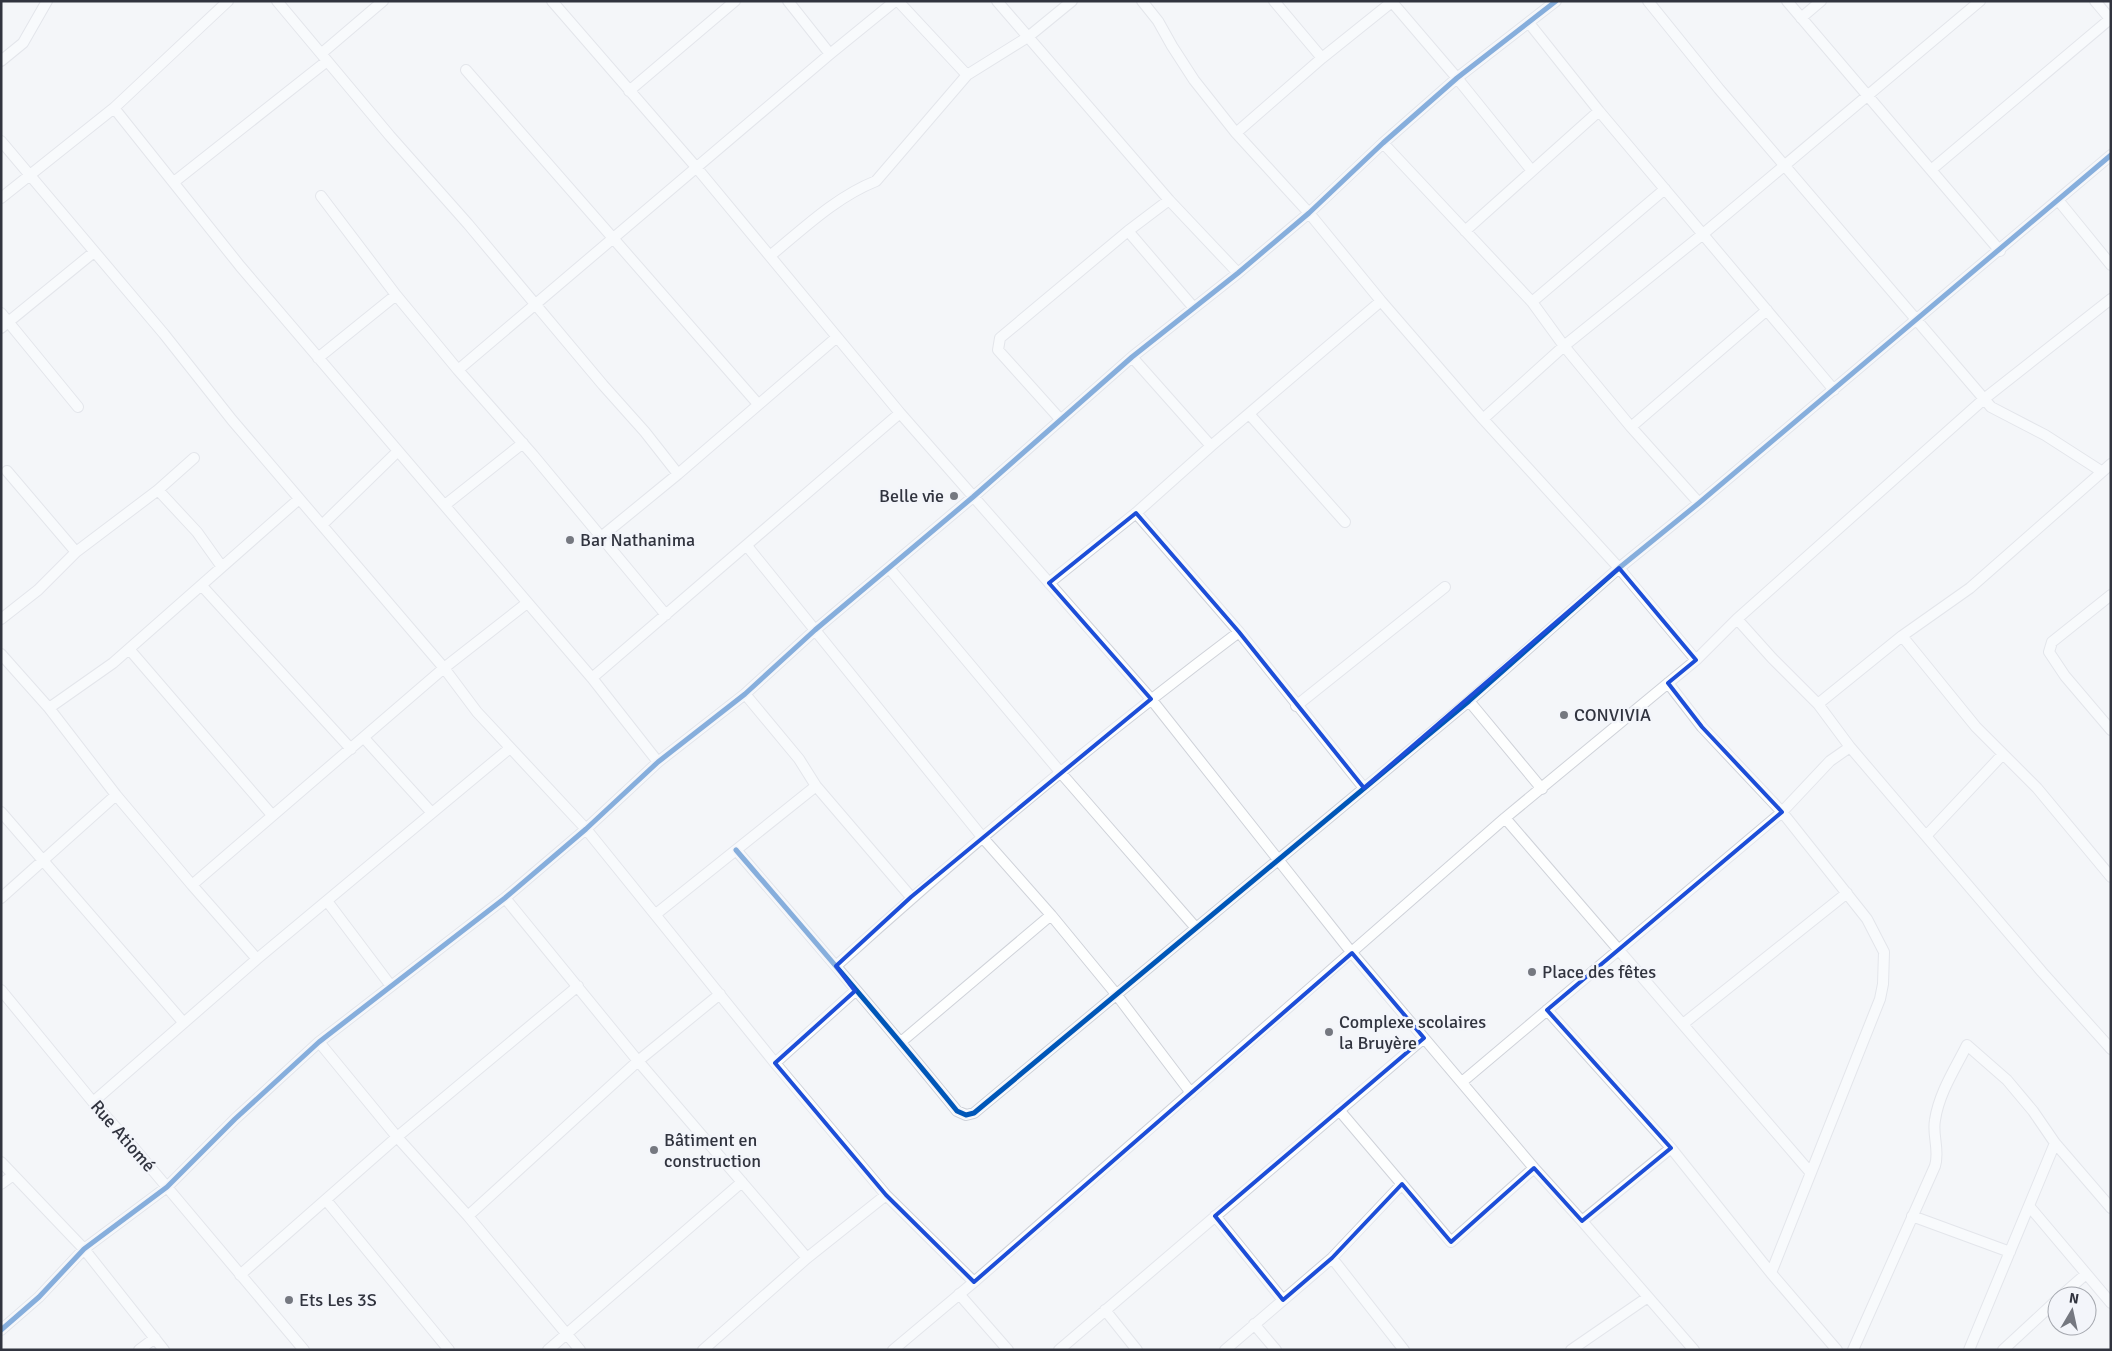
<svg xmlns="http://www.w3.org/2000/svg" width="2112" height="1351" font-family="Signika,sans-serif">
	<rect width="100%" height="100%" fill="#f4f6f9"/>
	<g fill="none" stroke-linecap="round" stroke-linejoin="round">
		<defs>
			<path id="minor" d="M277 1 390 136 468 224 603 385 645 432 678 474
				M552 1 696 167 900 413 1151 699 1352 953 1534 1168 1582 1221 1694 1350
				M788 1 830 54
				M898 1 967 75
				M997 1 1169 200 1238 273
				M1142 1 1158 21 1172 46 1194 80 1236 133 1309 213 1381 301 1483 419 1619 568 1696 660
				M1274 1 1322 58
				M1648 1 1719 89 1991 407 2045 435 2101 471
				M1787 1 2000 251
				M2095 1 2111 20
				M1392 2 1457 78 1532 171
				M1801 18 1821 1
				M1529 23 1599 111 1834 390
				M322 53 383 1
				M1 61 23 43 47 1
				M466 70 758 404
				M629 91 735 1
				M114 108 240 266 592 678 658 762
				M1236 133 1322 58 1393 1
				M1 141 164 334 232 420 444 668 477 712 586 829 775 1063 886 1195 974 1282
				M1383 143 1532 302 1564 346 1631 427 1699 503
				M1931 170 2110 19
				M174 182 327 61
				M321 196 396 295 458 370 533 455 666 615
				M1 198 114 108 228 1
				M2058 200 2111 265
				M1128 231 1194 308
				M1465 231 1599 111
				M770 256C804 228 836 197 876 181L967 75 1028 37 1072 1
				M1532 302 1665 189
				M1 313 78 407
				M1 328 94 252
				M1132 357 1211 446
				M318 358 396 295
				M458 370 830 54 895 1
				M1250 415 1345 522
				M1060 419 998 350 1000 338 1128 231 1169 200
				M1483 419 1564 346 1703 234 1980 1
				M1631 427 1767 310
				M7 471 76 552 158 490 194 458
				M158 490 197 532 222 567
				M445 505 523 443
				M1136 513 1239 632 1364 788
				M322 525 398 451
				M601 537 678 474 837 337
				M747 546 983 838 1051 915 1116 994 1191 1093
				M889 568 1061 773 1196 928
				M1049 583 1136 513 1211 446 1381 301
				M202 586 351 749
				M2111 595 2052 642 2049 652 2065 676 2111 730
				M1 619 38 590 76 552
				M1737 619 1772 658 1818 704 1850 747 2042 972 2111 1049
				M1902 636 1976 727 2037 788 2111 877
				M129 649 272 815
				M1 654 49 708 116 795 192 885 444 668 527 603
				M592 678 900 413
				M1668 683 1702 727 1782 812 1867 919 1884 952 1883 984 1880 999 1771 1273
				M745 694 799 759 816 786 911 897
				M1469 701 1542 789
				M1818 704 1902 636 1970 588 2111 464
				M1296 706 1445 587
				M49 708 113 663 299 499
				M364 738 432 813 510 748
				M1 812 183 1022
				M1505 818 1810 1172
				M1926 836 2003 754
				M736 850C810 936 885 1022 957 1111L966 1115 974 1113 1469 701 1619 568 1699 503 2111 155
				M192 885 257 959 432 813
				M1 898 116 795
				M505 898 638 1061 807 1258
				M327 901 391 986
				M656 914 816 786
				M836 966C965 849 1100 737 1239 632
				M1 990 93 1102 129 1142 304 1350
				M1547 1010 1671 1148 1771 1273 1837 1350
				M1683 1024 1847 893
				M319 1042 397 1137 468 1216 580 1350
				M901 1042 1051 915
				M775 1063 855 991
				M1462 1082 1782 812 1830 761 1850 747
				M93 1102 257 959
				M1339 1110 1451 1242 1534 1168
				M1 1162 84 1249 164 1350
				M1 1184 12 1176
				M326 1200 449 1350
				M2029 1206 2111 1303
				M468 1216 638 1061 720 994
				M1215 1216 1283 1300
				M1912 1216 2010 1252
				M1582 1221 1671 1148
				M1332 1258 1404 1350
				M240 1275 397 1137 578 986
				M959 1294 1008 1350
				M2061 1296 2086 1274
				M1105 1310 1137 1350
				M1254 1324 1276 1350
				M1 1330 39 1297 84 1249 167 1187 235 1119 319 1042 505 898 586 829 658 762 745 694 815 630 973 497 1132 357 1238 273 1309 213 1383 143 1457 78 1556 1
				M139 1350 155 1338
				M548 1350 742 1182
				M703 1350 807 1258 886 1195
				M893 1350 974 1282 1505 818 1696 660 1737 619 1984 399 2111 299
				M1059 1350 1424 1038
				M1225 1350 1332 1258 1402 1184
				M1571 1350 1648 1297
				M1853 1350 1935 1166C1940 1150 1932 1136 1935 1120 1939 1093 1955 1069 1967 1045L2007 1080 2033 1111 2055 1143 2111 1208
				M1969 1350 2055 1143
				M2003 1350 2057 1300"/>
		</defs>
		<use href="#minor" stroke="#cfd2d9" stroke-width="12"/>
		<use href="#minor" stroke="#fdfefe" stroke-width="10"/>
		<defs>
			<path id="cycleway" d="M736 850C810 936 885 1022 957 1111L966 1115 974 1113 1469 701 1619 568 1699 503 2111 155
				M1 1330 39 1297 84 1249 167 1187 235 1119 319 1042 505 898 586 829 658 762 745 694 815 630 973 497 1132 357 1238 273 1309 213 1383 143 1457 78 1556 1"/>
		</defs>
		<use href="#cycleway" stroke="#f3f5fa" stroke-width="8"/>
		<use href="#cycleway" stroke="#0057b8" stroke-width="5"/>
	</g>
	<path d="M0 0H2112V1351H0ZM1136 513 1239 632 1364 788 1619 568 1696 660 1668 683 1702 727 1782 812 1547 1010 1671 1148 1582 1221 1534 1168 1451 1242 1402 1184 1332 1258 1283 1300 1215 1216 1424 1038 1352 953 974 1282 886 1195 775 1063 855 991 836 966 911 897 1151 699 1049 583Z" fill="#f4f6f9" fill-opacity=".55" fill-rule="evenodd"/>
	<path fill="none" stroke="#1d4ed8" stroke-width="4" stroke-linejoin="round" d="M1136 513 1239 632 1364 788 1619 568 1696 660 1668 683 1702 727 1782 812 1547 1010 1671 1148 1582 1221 1534 1168 1451 1242 1402 1184 1332 1258 1283 1300 1215 1216 1424 1038 1352 953 974 1282 886 1195 775 1063 855 991 836 966 911 897 1151 699 1049 583Z"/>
	<g fill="#757880" stroke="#f3f5fa" stroke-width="2">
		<circle cx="954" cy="496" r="5"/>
		<circle cx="570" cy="540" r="5"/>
		<circle cx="1564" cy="715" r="5"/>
		<circle cx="1532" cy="972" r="5"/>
		<circle cx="1329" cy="1032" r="5"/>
		<circle cx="654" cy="1150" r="5"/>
		<circle cx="289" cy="1300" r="5"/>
	</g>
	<g text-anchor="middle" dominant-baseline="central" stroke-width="5" stroke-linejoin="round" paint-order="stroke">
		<g font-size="18" fill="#31343f" stroke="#f3f5fa" text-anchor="start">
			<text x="944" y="496" text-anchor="end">Belle vie</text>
			<text x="580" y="540">Bar Nathanima</text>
			<text x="1574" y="715">CONVIVIA</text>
			<text x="1542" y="972">Place des fêtes</text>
			<text x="1339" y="1022">Complexe scolaires<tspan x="1339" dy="21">la Bruyère</tspan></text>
			<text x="664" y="1140">Bâtiment en<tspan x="664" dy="21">construction</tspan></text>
			<text x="299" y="1300">Ets Les 3S</text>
		</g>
		<g font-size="18" fill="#31343f" stroke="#f3f5fa">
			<text transform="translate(123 1136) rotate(49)">Rue Atiomé</text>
		</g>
	</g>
	<rect width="2112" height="1351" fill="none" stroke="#31343f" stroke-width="5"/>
	<g transform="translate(2072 1311) rotate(9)"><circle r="24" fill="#f3f5fa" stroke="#a5a8af"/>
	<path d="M0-4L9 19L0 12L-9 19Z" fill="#757880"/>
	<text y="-8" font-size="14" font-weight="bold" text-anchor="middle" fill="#31343f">N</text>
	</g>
</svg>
